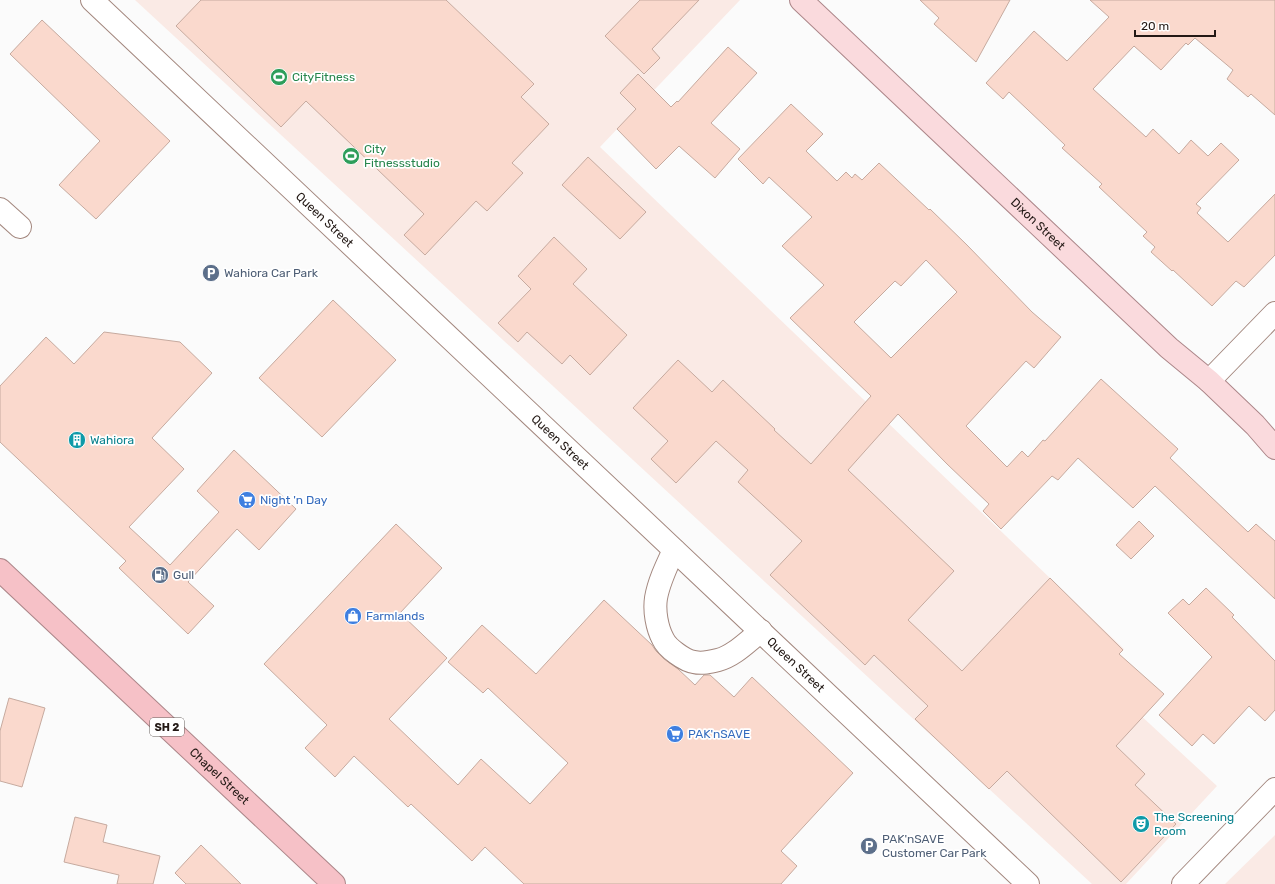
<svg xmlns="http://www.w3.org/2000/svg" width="1275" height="884" font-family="Rubik,sans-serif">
	<rect width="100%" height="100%" fill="#fbfbfb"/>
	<path fill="#faeae5" d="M135 0H740L600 147 1124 649 1098 676 1217 786 1126 884H1092Z
		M1275 835V884H1225Z"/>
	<path fill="#fad9cd" stroke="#c6aa9f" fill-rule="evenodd" d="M201 0H446L534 84 521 97 549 124 512 163 523 173 487 211 476 201 425 255 404 235 424 214 306 101 281 127 176 26Z
		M640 0H699L652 49 660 58 644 74 605 36Z
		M920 0H1010L976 62 934 24 939 18Z
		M1090 0H1275V115L1251 94 1248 97 1227 79 1233 70 1195 38 1188 45 1186 43 1161 70 1134 46 1093 89 1146 137 1153 129 1179 154 1191 140 1208 156 1221 143 1239 160 1196 204 1201 208 1197 213 1228 242 1275 194V255L1244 287 1236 281 1212 306 1173 270 1172 271 1151 252 1155 247 1143 236 1147 232 1099 187 1102 184 1062 148 1065 145 1009 92 1003 99 986 83 1034 31 1067 61 1109 17Z
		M42 20 170 141 96 219 59 185 100 141 10 54Z
		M728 47 757 73 711 123 740 149 715 178 679 146 656 169 617 129 636 109 620 93 638 74 671 107 677 101 678 102Z
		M791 104 823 134 806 151 837 181 846 172 852 178 855 174 862 180 879 163 929 210 930 209 967 245 1032 312 1061 337 1034 368 1026 361 966 426 1007 467 1022 451 1028 457 1043 440 1045 441 1101 379 1178 449 1170 458 1248 532 1256 524 1275 541V599L1155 486 1133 508 1078 458 1058 480 1052 476 1001 529 983 511 989 504 947 464 898 414 848 470 954 571 908 620 962 671 1050 578 1123 650 1119 654 1164 694 1116 746 1145 774 1135 785 1176 824 1121 882 1007 771 989 789 915 719 928 706 874 655 865 665 770 575 802 541 738 482 748 470 716 441 676 483 651 459 668 441 633 408 678 360 712 392 723 380 775 429 774 430 811 464 871 396 790 318 824 285 782 246 812 217 769 177 763 184 738 159ZM926 260 957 292 891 358 854 322 895 281 901 286Z
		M588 157 646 212 620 239 562 185Z
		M554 237 587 269 573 284 627 335 590 375 570 355 562 364 527 332 518 342 498 323 531 289 518 276Z
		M333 300 396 360 322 437 259 378Z
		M104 332 180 342 212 373 152 438 184 469 129 527 170 565 219 512 197 491 234 450 296 509 259 550 237 529 188 582 214 606 188 634 119 568 126 561 0 442V386L46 337 74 364Z
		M1139 521 1154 536 1131 559 1116 545Z
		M396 524 442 568 400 613 447 658 389 719 458 785 481 759 530 804 568 763 488 688 483 693 448 662 482 625 536 674 604 600 652 645 656 651 664 659 678 669 695 685 704 675H710L734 697 752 677 853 773 781 851 797 866 781 884H524L485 847 472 861 411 804 408 807 354 756 335 777 305 748 327 725 264 664Z
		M1206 588 1234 615 1232 617 1275 661V710L1265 721 1249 706 1214 744 1203 734 1192 746 1159 715 1212 657 1168 613 1183 599 1189 605Z
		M9 698 45 708 22 787 0 781V731Z
		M75 817 107 825 103 842 160 856 153 884H117L119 875 64 862Z
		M201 845 241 884H186L175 873Z"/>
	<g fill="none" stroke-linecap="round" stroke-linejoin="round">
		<defs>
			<g id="minor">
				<path id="s1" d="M92 0 1028 884"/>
				<path d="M0 209 20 227"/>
				<path d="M1209 381 1275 313"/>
				<path d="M674 550C667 565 659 581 656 598 654 611 657 628 663 639 667 648 685 661 694 662 702 664 710 662 718 660 734 656 748 641 761 631"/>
				<path d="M1183 884 1275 789"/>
			</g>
			<g id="major">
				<path id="s2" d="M801 0 1169 348 1209 381 1255 425 1275 448"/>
			</g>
			<g id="highway">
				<path id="s3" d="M0 570 334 884"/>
			</g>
		</defs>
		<use href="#minor" stroke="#a3877e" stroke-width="24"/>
		<use href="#major" stroke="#ac8689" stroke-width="24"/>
		<use href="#highway" stroke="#ac8689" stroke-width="24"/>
		<use href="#minor" stroke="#fff" stroke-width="22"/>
		<use href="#major" stroke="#fadadd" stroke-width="22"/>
		<use href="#highway" stroke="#f6c1c7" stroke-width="22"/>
	</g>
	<defs>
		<symbol id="stadium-disc" viewBox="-11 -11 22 22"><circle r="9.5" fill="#2e9e5b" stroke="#fff"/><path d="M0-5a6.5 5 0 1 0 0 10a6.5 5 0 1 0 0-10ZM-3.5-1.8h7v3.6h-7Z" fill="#fff"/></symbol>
		<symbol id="parking-disc" viewBox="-11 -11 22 22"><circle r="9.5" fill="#5c6f8a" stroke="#fff"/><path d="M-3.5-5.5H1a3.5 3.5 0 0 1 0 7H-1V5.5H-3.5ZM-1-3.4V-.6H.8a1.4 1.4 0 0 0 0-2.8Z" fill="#fff"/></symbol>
		<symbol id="building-disc" viewBox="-11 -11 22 22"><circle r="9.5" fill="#0f9aa8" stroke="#fff"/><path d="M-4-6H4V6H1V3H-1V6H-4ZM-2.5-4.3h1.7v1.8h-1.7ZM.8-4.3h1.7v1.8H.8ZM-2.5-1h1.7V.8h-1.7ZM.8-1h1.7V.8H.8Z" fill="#fff"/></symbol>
		<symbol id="supermarket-disc" viewBox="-11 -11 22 22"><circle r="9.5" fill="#3f7fe0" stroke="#fff"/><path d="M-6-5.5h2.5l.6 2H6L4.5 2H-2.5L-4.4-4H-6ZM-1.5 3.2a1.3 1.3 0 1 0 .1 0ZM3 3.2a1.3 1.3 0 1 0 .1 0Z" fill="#fff"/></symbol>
		<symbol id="fuel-disc" viewBox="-11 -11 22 22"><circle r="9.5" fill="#5c6f8a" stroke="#fff"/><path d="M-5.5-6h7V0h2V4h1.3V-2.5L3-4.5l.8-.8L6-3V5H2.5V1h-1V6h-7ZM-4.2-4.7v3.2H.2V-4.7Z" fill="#fff"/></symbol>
		<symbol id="shop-disc" viewBox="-11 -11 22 22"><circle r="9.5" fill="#3f7fe0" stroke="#fff"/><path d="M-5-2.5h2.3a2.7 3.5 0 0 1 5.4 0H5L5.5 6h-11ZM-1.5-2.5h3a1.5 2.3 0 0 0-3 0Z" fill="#fff"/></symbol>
		<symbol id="theatre-disc" viewBox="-11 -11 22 22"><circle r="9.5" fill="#0f9aa8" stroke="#fff"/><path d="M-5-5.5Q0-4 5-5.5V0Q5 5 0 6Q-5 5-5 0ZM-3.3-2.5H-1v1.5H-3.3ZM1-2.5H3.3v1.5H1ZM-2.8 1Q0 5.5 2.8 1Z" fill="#fff"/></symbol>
	</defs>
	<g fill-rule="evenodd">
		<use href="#stadium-disc" x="269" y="67" width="20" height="20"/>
		<use href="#stadium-disc" x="341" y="146" width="20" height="20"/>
		<use href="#parking-disc" x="201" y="263" width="20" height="20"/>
		<use href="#building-disc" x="67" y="430" width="20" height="20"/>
		<use href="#supermarket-disc" x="237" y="490" width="20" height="20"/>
		<use href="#fuel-disc" x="150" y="565" width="20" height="20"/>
		<use href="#shop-disc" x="343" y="606" width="20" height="20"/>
		<use href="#supermarket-disc" x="665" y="724" width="20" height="20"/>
		<use href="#theatre-disc" x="1131" y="814" width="20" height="20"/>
		<use href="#parking-disc" x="859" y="836" width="20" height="20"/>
	</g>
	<g text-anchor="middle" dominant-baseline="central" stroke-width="3.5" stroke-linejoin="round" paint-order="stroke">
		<rect fill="#fff" stroke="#655e5b" stroke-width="1" x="150" y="718" width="34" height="18" rx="3"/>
		<g font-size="11" font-weight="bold" fill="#231915">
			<text x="167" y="727">SH 2</text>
		</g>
		<g font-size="12" fill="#27864d" stroke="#fff" text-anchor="start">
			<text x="292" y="77">CityFitness</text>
			<text x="364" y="149">City<tspan x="364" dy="14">Fitnessstudio</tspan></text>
		</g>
		<g font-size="12" fill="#231915" stroke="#fff">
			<text stroke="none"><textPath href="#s1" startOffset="320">Queen Street</textPath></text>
			<text stroke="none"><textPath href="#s2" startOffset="326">Dixon Street</textPath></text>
			<text stroke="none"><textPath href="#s1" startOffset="644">Queen Street</textPath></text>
			<text stroke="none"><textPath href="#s1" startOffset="968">Queen Street</textPath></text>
			<text stroke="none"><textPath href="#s3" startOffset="301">Chapel Street</textPath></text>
		</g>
		<g font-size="12" fill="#4e5e75" stroke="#fff" text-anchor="start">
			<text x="224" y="273">Wahiora Car Park</text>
			<text x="173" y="575">Gull</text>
			<text x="882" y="839">PAK'nSAVE<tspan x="882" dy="14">Customer Car Park</tspan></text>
		</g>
		<g font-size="12" fill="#0d838f" stroke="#fff" text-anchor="start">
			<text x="90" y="440">Wahiora</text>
			<text x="1154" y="817">The Screening<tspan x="1154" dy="14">Room</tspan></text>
		</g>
		<g font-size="12" fill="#366cbe" stroke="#fff" text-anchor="start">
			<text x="260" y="500">Night 'n Day</text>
			<text x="366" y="616">Farmlands</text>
			<text x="688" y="734">PAK'nSAVE</text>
		</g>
	</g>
	<path d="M1135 30v6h80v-6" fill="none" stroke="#231915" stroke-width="2"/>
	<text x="1141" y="30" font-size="12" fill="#231915" stroke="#ffffff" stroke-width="3" paint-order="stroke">20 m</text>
</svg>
